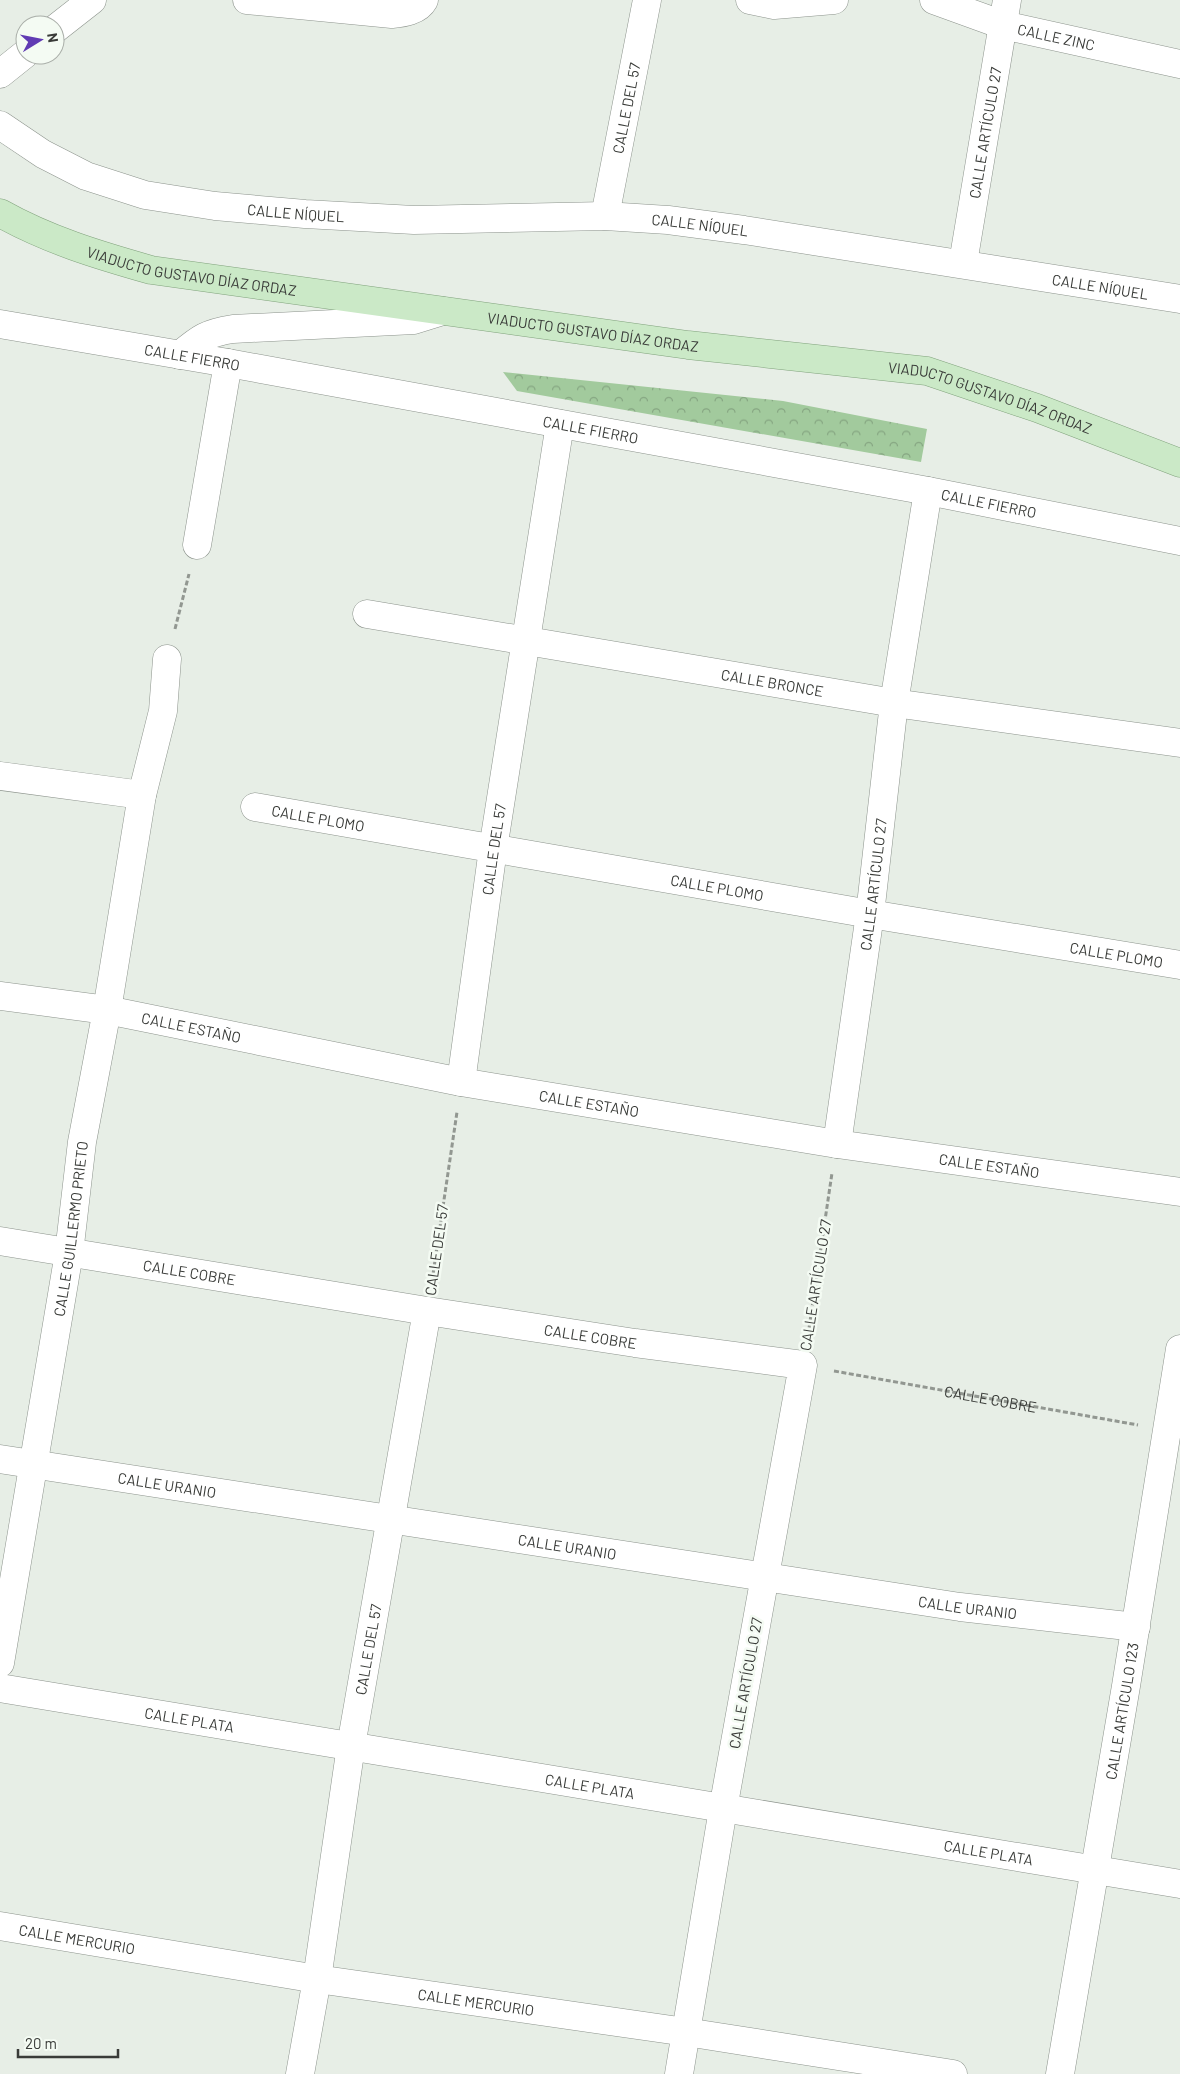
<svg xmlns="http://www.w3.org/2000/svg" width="1180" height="2074" font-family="Barlow,sans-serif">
	<defs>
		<pattern id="forest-crowns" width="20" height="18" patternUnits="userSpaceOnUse" patternTransform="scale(1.25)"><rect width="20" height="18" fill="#a2ca9d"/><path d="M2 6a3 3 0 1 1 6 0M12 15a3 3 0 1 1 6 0" fill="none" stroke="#85a581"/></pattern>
	</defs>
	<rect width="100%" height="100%" fill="#e7eee6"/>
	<path fill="url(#forest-crowns)" d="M503 372 783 401 927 429 921 462 517 391Z"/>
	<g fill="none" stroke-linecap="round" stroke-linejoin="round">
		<defs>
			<g id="street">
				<path d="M247 0 392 14C403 13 418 11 424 0"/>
				<path d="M750 0 774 5 834 0"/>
				<path id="s2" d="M934 0 1003 25 1180 64"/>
				<path d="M55 29 92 0"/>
				<path d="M0 74 25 54"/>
				<path id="s3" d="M0 125 43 154 86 176 145 195 215 206 305 214 414 220 605 216 668 220 744 230 1180 299"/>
				<path id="s4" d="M605 216 647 0"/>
				<path id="s5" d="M963 263 1007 0"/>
				<path id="s6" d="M0 324 228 363 928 491 1180 541"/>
				<path d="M180 355C200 338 207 333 233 329L414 320 443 311"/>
				<path d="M197 545 228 363"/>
				<path id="s7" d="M367 614 894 703 1180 743"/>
				<path d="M0 776 142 795"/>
				<path id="s8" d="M255 807 870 914 1180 965"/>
				<path id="s9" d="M0 996 107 1010 461 1082 837 1144 1180 1192"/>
				<path id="s10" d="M461 1082 493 849 560 424"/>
				<path id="s11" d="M837 1144 870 914 894 703 928 491"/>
				<path id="s12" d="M0 1241 427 1311 635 1343 803 1365 723 1809 679 2074"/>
				<path id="s13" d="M0 1459 960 1607 1136 1627"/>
				<path id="s14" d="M0 1663 69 1253 82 1142 107 1010 142 795 163 711 167 659"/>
				<path id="s15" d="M0 1688 1180 1884"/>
				<path id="s16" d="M0 1926 317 1979 686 2032 953 2074"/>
				<path id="s17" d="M300 2074 317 1979 351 1746 427 1311"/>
				<path id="s18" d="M1060 2074 1126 1686 1180 1349"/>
			</g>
			<g id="primary">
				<path id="s19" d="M0 213C48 240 98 255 151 270L688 345 927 371 1037 408 1180 463"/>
			</g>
		</defs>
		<use href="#street" stroke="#8c938c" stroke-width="29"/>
		<use href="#primary" stroke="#81a27d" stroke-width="29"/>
		<g stroke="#929791" stroke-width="3" stroke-dasharray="5 2.5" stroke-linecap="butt">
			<path d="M175 629 189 574"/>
			<path d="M432 1281 457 1112"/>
			<path d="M808 1335 832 1173"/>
			<path id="s1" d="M834 1371 1138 1425"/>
		</g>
		<use href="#street" stroke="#fff" stroke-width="28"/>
		<use href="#primary" stroke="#cbe9c7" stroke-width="28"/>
	</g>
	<g text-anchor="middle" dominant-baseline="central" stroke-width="5" stroke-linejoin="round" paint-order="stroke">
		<g font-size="15" fill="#393b38" stroke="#f4fbf3">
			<text stroke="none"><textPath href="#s2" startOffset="128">CALLE ZINC</textPath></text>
			<text stroke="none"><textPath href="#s4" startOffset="110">CALLE DEL 57</textPath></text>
			<text stroke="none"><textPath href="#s5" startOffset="132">CALLE ARTÍCULO 27</textPath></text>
			<text stroke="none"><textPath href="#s3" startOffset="314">CALLE NÍQUEL</textPath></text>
			<text stroke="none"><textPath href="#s3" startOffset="719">CALLE NÍQUEL</textPath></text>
			<text stroke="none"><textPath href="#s19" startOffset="202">VIADUCTO GUSTAVO DÍAZ ORDAZ</textPath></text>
			<text stroke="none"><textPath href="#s3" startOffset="1124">CALLE NÍQUEL</textPath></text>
			<text stroke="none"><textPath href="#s19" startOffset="608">VIADUCTO GUSTAVO DÍAZ ORDAZ</textPath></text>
			<text stroke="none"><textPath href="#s6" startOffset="195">CALLE FIERRO</textPath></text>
			<text stroke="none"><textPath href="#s19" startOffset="1012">VIADUCTO GUSTAVO DÍAZ ORDAZ</textPath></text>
			<text stroke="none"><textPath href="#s6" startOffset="600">CALLE FIERRO</textPath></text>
			<text stroke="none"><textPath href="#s6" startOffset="1005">CALLE FIERRO</textPath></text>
			<text stroke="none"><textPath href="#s7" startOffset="411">CALLE BRONCE</textPath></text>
			<text stroke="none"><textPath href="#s8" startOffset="64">CALLE PLOMO</textPath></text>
			<text stroke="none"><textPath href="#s10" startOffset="235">CALLE DEL 57</textPath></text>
			<text stroke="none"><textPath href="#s11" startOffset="262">CALLE ARTÍCULO 27</textPath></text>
			<text stroke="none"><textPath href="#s8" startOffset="469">CALLE PLOMO</textPath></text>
			<text stroke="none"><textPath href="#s8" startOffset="874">CALLE PLOMO</textPath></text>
			<text stroke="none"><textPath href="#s9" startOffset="194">CALLE ESTAÑO</textPath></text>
			<text stroke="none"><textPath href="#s9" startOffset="599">CALLE ESTAÑO</textPath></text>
			<text stroke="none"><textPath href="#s9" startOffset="1004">CALLE ESTAÑO</textPath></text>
			<text stroke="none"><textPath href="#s14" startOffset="440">CALLE GUILLERMO PRIETO</textPath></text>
			<text transform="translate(436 1250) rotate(-82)">CALLE DEL 57</text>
			<text stroke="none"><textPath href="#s12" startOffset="192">CALLE COBRE</textPath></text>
			<text transform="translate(815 1285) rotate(-81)">CALLE ARTÍCULO 27</text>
			<text stroke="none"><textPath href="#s12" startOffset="598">CALLE COBRE</textPath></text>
			<text stroke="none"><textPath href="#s1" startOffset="159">CALLE COBRE</textPath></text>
			<text stroke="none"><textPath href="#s13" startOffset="169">CALLE URANIO</textPath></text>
			<text stroke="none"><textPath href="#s13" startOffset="574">CALLE URANIO</textPath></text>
			<text stroke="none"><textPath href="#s13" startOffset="979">CALLE URANIO</textPath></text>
			<text stroke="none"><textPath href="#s17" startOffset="430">CALLE DEL 57</textPath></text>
			<text transform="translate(745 1683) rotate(-80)">CALLE ARTÍCULO 27</text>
			<text stroke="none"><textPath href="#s18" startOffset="368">CALLE ARTÍCULO 123</textPath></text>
			<text stroke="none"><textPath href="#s15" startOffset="192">CALLE PLATA</textPath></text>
			<text stroke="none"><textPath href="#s15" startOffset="598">CALLE PLATA</textPath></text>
			<text stroke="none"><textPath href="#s15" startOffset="1002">CALLE PLATA</textPath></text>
			<text stroke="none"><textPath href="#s16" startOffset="78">CALLE MERCURIO</textPath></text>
			<text stroke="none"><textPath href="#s16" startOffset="482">CALLE MERCURIO</textPath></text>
		</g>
	</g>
	<g transform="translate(40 40) rotate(80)"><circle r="24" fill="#f4fbf3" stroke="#a9aea8"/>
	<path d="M0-4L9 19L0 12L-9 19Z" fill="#603bb3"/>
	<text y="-8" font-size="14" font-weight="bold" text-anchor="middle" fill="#393b38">N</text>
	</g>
	<path d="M18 2049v8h100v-8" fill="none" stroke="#393b38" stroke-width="2.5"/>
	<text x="25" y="2049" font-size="15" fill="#393b38" stroke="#f4fbf3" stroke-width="4" paint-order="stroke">20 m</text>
</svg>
